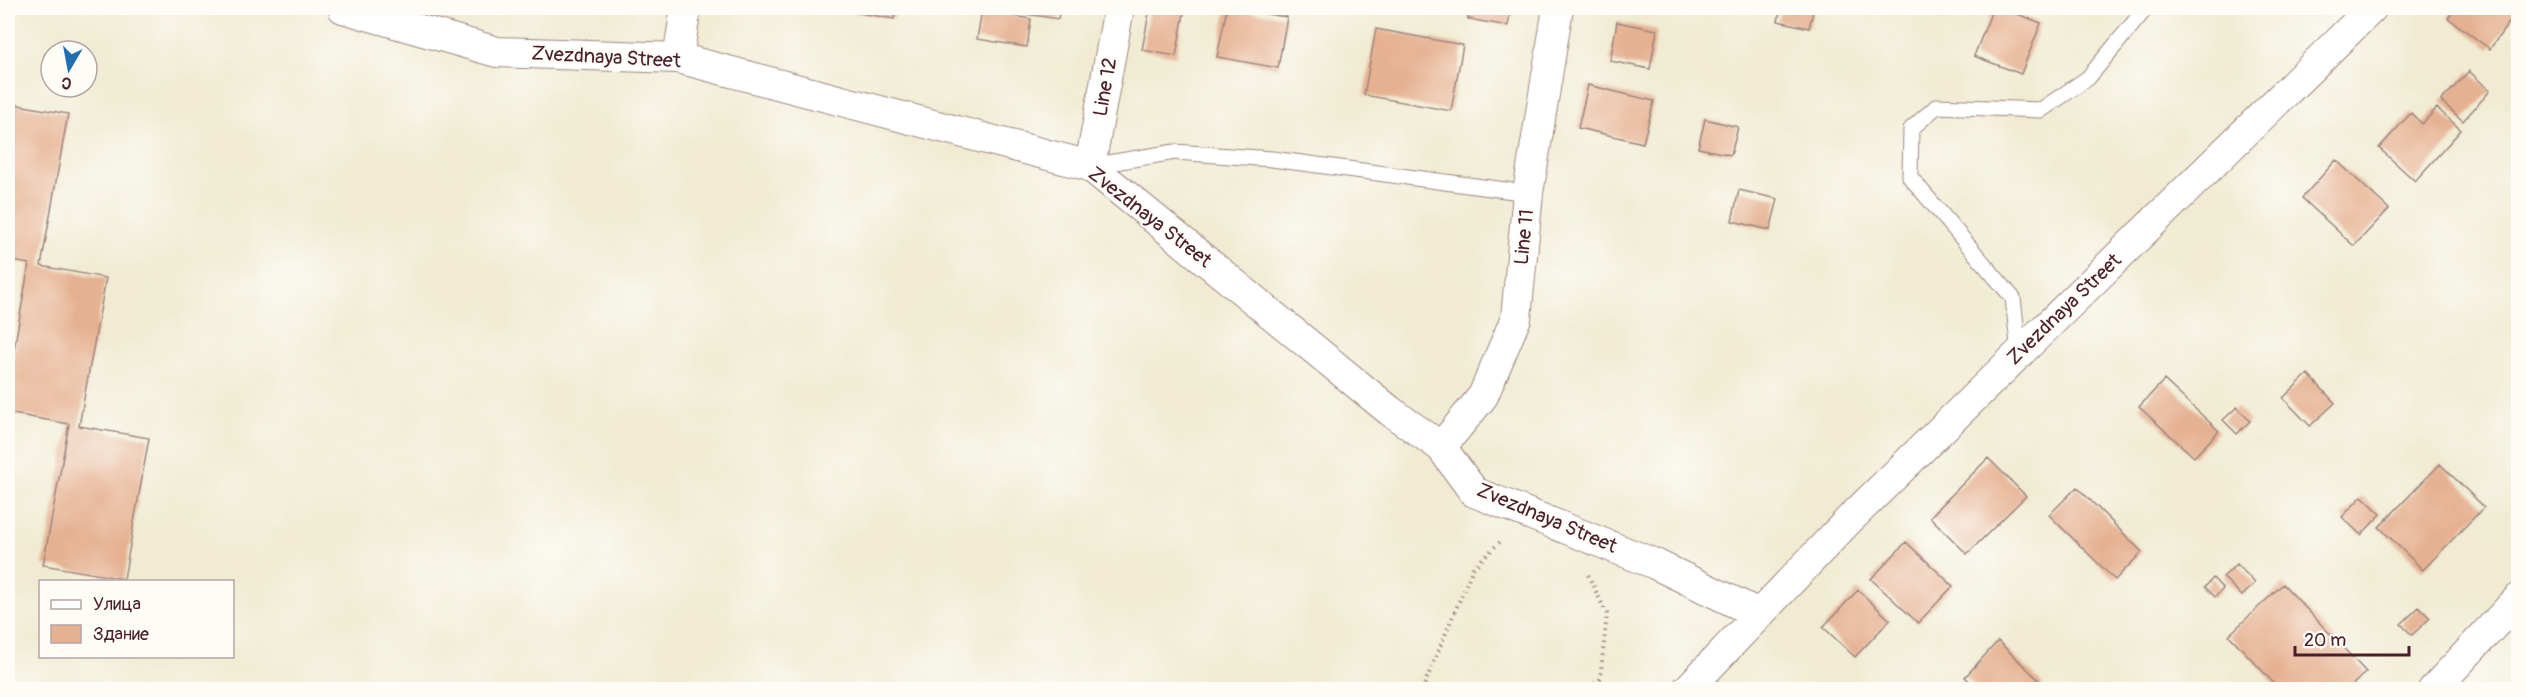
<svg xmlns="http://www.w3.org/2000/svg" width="2526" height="697" font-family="Pangolin,sans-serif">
	<rect width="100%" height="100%" fill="#fdfcf7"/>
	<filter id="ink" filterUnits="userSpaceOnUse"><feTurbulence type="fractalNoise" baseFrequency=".0167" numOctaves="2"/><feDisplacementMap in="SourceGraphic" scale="12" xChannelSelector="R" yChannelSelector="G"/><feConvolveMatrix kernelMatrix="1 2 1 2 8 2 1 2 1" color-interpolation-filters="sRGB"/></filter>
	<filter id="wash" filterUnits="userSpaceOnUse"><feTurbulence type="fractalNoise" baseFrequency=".008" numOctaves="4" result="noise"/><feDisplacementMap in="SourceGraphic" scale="24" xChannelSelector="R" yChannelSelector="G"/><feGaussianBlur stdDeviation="1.35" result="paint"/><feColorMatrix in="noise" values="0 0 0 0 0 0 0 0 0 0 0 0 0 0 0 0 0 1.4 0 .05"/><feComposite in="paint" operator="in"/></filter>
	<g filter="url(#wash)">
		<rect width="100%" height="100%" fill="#f0ebd2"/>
		<g id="blocks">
			<path fill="#e6b191" d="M830 8H896L894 19Z
				M1007 8H1060L1058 19 1007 11Z
				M1150 8H1185L1176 56 1142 50Z
				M1227 8 1287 17 1278 68 1217 57Z
				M1470 8H1511L1508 26 1468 19Z
				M1781 8H1814L1809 28 1778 21Z
				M1916 8H1946L1944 16Z
				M1993 8H2002L2041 23 2021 74 1974 56Z
				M2455 8H2518V10L2490 49 2448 18Z
				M982 10 1031 19 1027 47 977 39Z
				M1617 22 1657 30 1650 69 1610 61Z
				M1376 29 1463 45 1451 111 1364 95Z
				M2469 71 2490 91 2463 121 2441 101Z
				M1588 85 1654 101 1643 143 1578 128Z
				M8 103 68 114 41 266 106 278 79 426 149 438 124 579 43 565 69 424 8 413V384L29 264 8 260Z
				M2437 108 2461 130 2415 181 2379 148 2411 113 2422 124Z
				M1705 119 1738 127 1731 155 1698 148Z
				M2336 160 2389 209 2354 246 2302 198Z
				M1739 190 1778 199 1770 230 1732 221Z
				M2308 374 2335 403 2310 426 2283 398Z
				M2164 380 2219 431 2194 457 2139 407Z
				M2237 407 2250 421 2237 434 2223 420Z
				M1988 458 2026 496 1967 554 1930 517Z
				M2440 464 2484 507 2423 570 2379 527Z
				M2077 487 2142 552 2115 580 2049 515Z
				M2362 496 2381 514 2361 535 2342 517Z
				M1906 542 1953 586 1918 623 1871 579Z
				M2237 564 2255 583 2242 596 2223 577Z
				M2213 578 2223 589 2215 597 2205 587Z
				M2283 584 2366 672 2347 690H2280L2229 635Z
				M1858 590 1890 620 1855 657 1823 627Z
				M2419 607 2430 618 2412 635 2401 624Z
				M1998 641 2043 684 2038 690H1979L1965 677Z"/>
		</g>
	</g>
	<g filter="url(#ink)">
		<use href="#blocks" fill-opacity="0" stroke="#9d857e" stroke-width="1.5"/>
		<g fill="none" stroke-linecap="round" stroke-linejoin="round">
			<defs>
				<path id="service" d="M1090 166 1175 152 1272 159 1528 193
					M2019 353 2013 298 1910 177 1911 129 1937 106 2041 110 2088 78 2146 8"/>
				<path id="minor" d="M343 8 497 52 678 58 1090 166 1390 411 1441 447 1474 492 1655 564 1759 614
					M678 58 686 8
					M1090 166 1119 8
					M1441 447 1483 396 1516 318 1528 193 1558 8
					M1687 690 1848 521 2372 8
					M2433 690 2518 599"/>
			</defs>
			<use href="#service" stroke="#9d857e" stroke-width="17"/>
			<use href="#minor" stroke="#9d857e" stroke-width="32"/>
			<path stroke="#9d857e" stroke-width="4" stroke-dasharray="1.5 4.5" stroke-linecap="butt" d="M1588 575 1607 614 1599 690
				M1422 690 1473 568 1501 541
				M1585 690 1600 679"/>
			<use href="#service" stroke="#fff" stroke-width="15"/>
			<use href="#minor" stroke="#fff" stroke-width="30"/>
		</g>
	</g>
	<g text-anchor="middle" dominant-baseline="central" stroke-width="4.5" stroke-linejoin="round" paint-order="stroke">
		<g font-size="20" fill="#4a1f2b" stroke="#fdfcf7">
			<text transform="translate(606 57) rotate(3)">Zvezdnaya Street</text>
			<text transform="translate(1105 87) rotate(-80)">Line 12</text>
			<text transform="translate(1150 217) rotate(38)">Zvezdnaya Street</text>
			<text transform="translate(1524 237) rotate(-84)">Line 11</text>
			<text transform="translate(2064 309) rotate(-44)">Zvezdnaya Street</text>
			<text transform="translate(1547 518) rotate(23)">Zvezdnaya Street</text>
		</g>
	</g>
	<rect width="2526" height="697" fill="none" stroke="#fdfcf7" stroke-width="30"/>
	<rect x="39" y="580" width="195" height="78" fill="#fdfcf7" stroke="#b5a4a5" stroke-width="1.5"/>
	<rect x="51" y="600" width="30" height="9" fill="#ffffff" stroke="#b5a4a5" stroke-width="1.5"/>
	<text x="93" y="610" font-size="18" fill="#4a1f2b">Улица</text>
	<rect x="51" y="625" width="30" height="18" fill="#e6b191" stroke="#b5a4a5" stroke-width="1.5"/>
	<text x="93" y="640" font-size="18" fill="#4a1f2b">Здание</text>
	<g transform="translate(69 69) rotate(190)"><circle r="28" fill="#fdfcf7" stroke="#b5a4a5" stroke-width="1.5"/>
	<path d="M0-4.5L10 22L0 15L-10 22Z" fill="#1f6fb2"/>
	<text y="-9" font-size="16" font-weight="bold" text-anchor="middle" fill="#4a1f2b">С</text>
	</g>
	<path d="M2295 646v9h114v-9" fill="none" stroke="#4a1f2b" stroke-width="3"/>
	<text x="2304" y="646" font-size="18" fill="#4a1f2b" stroke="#fdfcf7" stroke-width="4.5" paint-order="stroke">20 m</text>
</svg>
